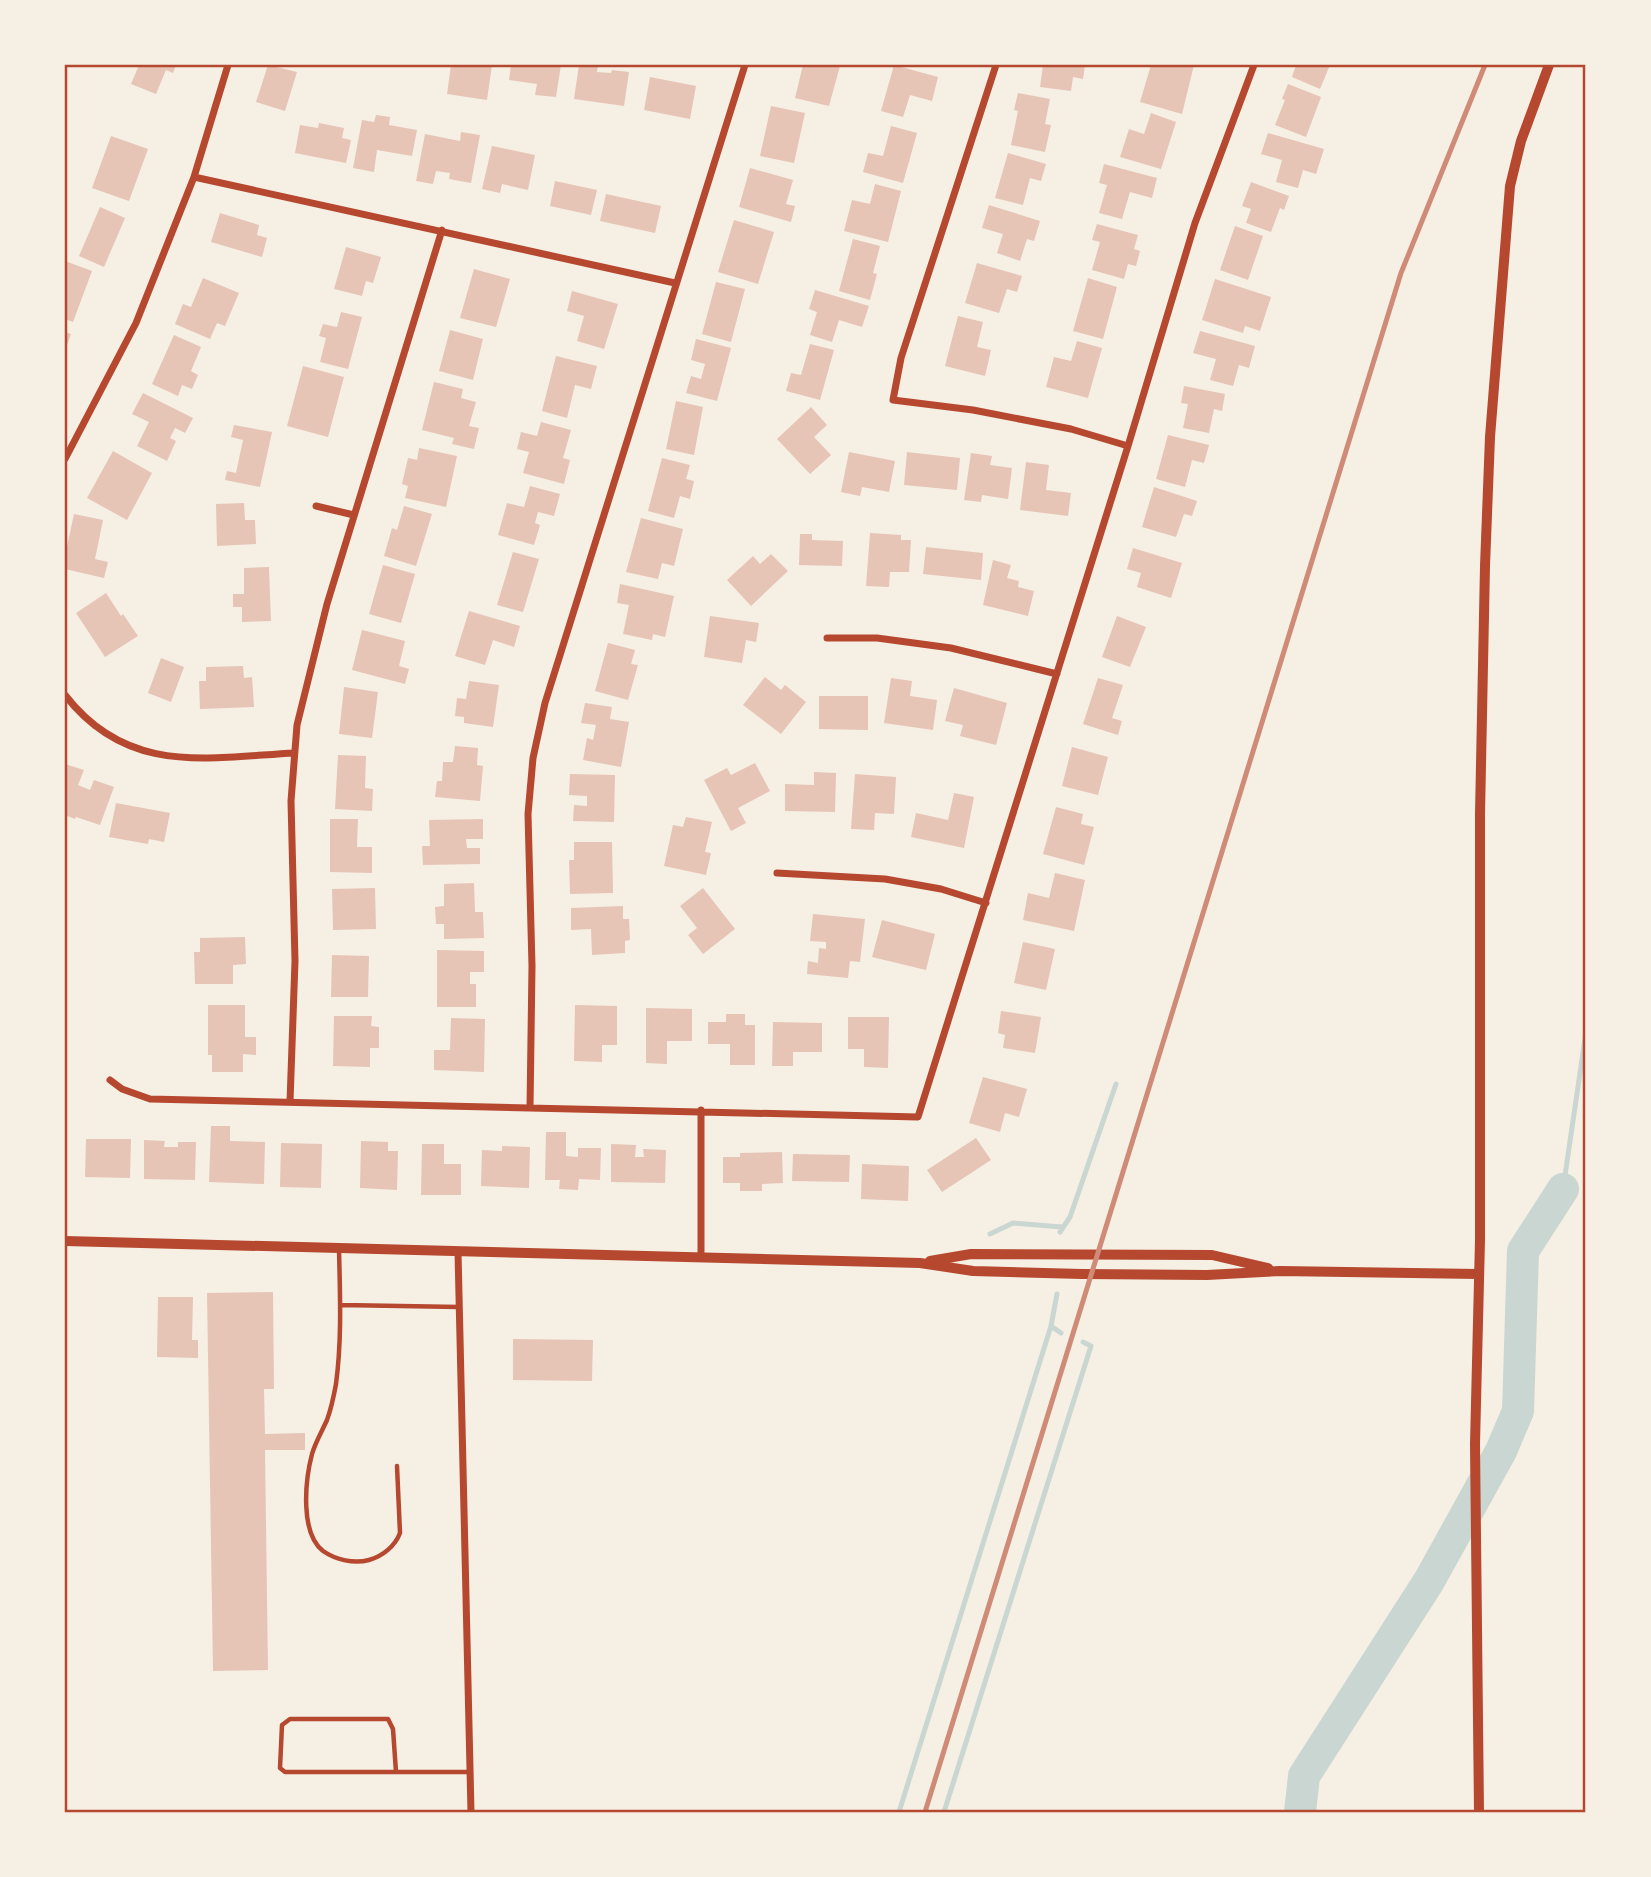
<svg xmlns="http://www.w3.org/2000/svg" width="1651" height="1877" font-family="'PT Sans Narrow',sans-serif">
	<rect width="100%" height="100%" fill="#f6efe4"/>
	<g fill="none" stroke-linecap="round" stroke-linejoin="round">
		<path stroke="#c9d6d2" stroke-width="5" d="M1563 1189 1586 1032
			M1060 1232 1070 1217 1116 1084
			M990 1234 1013 1223 1062 1227
			M1051 1326 1061 1333
			M899 1812 1051 1326 1057 1294
			M944 1812 1091 1346 1083 1342"/>
		<path stroke="#c9d6d2" stroke-width="32" d="M1300 1812 1304 1776 1429 1581 1501 1451 1518 1411 1523 1251 1563 1189"/>
	</g>
	<path fill="#e6c5b7" d="M139 65H176L173 73 166 70 156 94 131 84Z
		M268 65 297 72 285 111 256 102Z
		M451 65H492L487 100 447 94Z
		M511 65H561L556 97 535 95 537 84 509 80Z
		M579 65H598L597 72 611 73 612 70 629 72 624 106 574 99Z
		M803 65 840 66 829 106 795 98Z
		M894 65 938 77 932 101 910 95 903 117 881 111Z
		M1043 65H1085L1083 79 1073 77 1071 91 1040 87Z
		M1151 65H1194L1182 114 1140 102Z
		M1296 65H1330L1320 89 1292 77Z
		M650 77 696 86 690 119 644 110Z
		M1288 84 1321 97 1306 137 1275 125 1285 100 1282 99Z
		M1018 93 1050 99 1045 124 1051 125 1045 152 1011 145 1018 111 1014 110Z
		M771 106 805 113 794 163 760 156Z
		M1151 113 1176 122 1161 169 1120 157 1129 129 1144 134Z
		M376 115 390 117 389 125 417 130 412 156 377 150 374 172 353 168 362 120 374 122Z
		M319 123 344 128 342 138 351 140 346 163 295 153 300 125 318 128Z
		M891 126 917 133 903 183 863 172 868 153 883 156Z
		M461 132 480 135 471 183 449 179 450 173 436 171 433 184 416 181 425 134 460 141Z
		M1268 133 1324 149 1316 174 1303 170 1298 188 1276 182 1282 160 1261 154Z
		M111 136 148 149 129 201 92 188Z
		M492 146 535 155 528 190 502 184 500 193 482 189Z
		M1008 153 1046 164 1041 181 1030 178 1023 205 995 198Z
		M1104 164 1157 178 1152 198 1130 192 1122 219 1099 213 1107 185 1099 183Z
		M750 168 793 180 786 204 795 206 791 222 739 207Z
		M555 181 597 190 591 215 550 206Z
		M1251 182 1289 196 1284 210 1280 208 1271 232 1246 223 1251 209 1242 206Z
		M875 184 901 191 888 242 844 231 852 200 870 204Z
		M606 194 661 206 655 233 600 221Z
		M989 205 1040 221 1034 241 1027 239 1020 261 997 253 1003 234 982 228Z
		M100 207 125 218 104 267 79 256Z
		M220 213 259 225 257 235 267 238 262 257 211 242Z
		M734 220 774 232 758 284 718 272Z
		M1097 224 1138 235 1134 249 1140 251 1136 266 1128 264 1124 279 1092 270 1100 242 1092 240Z
		M1235 226 1263 236 1248 280 1220 270Z
		M853 239 880 246 873 273 877 274 870 300 839 291Z
		M346 247 381 257 373 283 366 281 362 296 334 289Z
		M65 261 92 271 73 322 65 319Z
		M977 263 1022 276 1017 292 1007 289 999 313 965 303Z
		M474 269 510 279 496 327 460 318Z
		M203 278 239 293 225 326 217 323 210 339 175 324 183 304 191 307Z
		M1088 278 1117 287 1103 339 1073 331Z
		M1215 279 1271 297 1260 331 1245 326 1243 333 1202 320Z
		M716 282 745 289 731 342 702 334Z
		M815 290 869 306 862 327 839 320 832 342 810 335 817 312 809 309Z
		M572 291 618 304 604 349 577 341 584 316 567 311Z
		M341 312 362 317 348 369 320 362 326 338 319 336 323 324 337 327Z
		M958 316 983 322 977 347 991 350 985 376 945 366Z
		M450 330 483 339 473 380 439 371Z
		M1200 331 1255 346 1249 368 1239 365 1233 386 1210 380 1216 359 1193 353Z
		M65 332 71 334 65 351Z
		M174 335 201 347 191 371 198 375 192 389 182 385 178 396 152 384Z
		M696 339 731 348 717 401 686 393 691 376 701 379 705 364 691 360Z
		M1077 341 1102 348 1088 398 1046 387 1054 357 1071 361Z
		M810 344 834 350 820 400 786 391 791 373 801 375Z
		M556 356 597 366 591 389 575 385 567 418 542 411Z
		M303 366 344 377 328 437 287 426Z
		M434 382 463 389 461 398 476 402 469 426 479 428 474 449 452 444 454 438 422 430Z
		M1184 386 1225 394 1222 411 1214 409 1209 433 1183 428 1188 404 1181 403Z
		M143 393 193 418 185 433 175 428 170 438 176 441 167 461 137 446 149 422 132 414Z
		M676 401 703 407 694 455 666 449Z
		M811 407 827 425 814 437 831 455 810 474 777 439Z
		M541 422 571 430 563 458 570 460 564 484 523 473 529 452 517 449 521 432 537 436Z
		M234 425 272 432 260 487 225 480 227 471 236 473 243 440 231 437Z
		M1168 435 1209 445 1204 463 1192 460 1185 487 1156 479Z
		M419 448 457 456 446 507 405 498 408 486 402 484 408 458 417 460Z
		M113 451 152 473 127 520 87 498Z
		M849 452 895 461 889 492 862 487 860 496 841 492Z
		M907 452 960 458 957 490 904 485Z
		M971 453 992 456 990 465 1012 468 1008 499 982 495 981 502 964 500Z
		M662 458 690 465 686 479 694 481 690 499 680 496 674 518 648 511Z
		M1026 462 1049 465 1046 490 1071 493 1068 516 1020 510Z
		M530 486 560 494 554 516 538 512 535 523 540 525 534 545 498 535 507 503 524 507Z
		M1154 487 1197 501 1192 516 1184 514 1176 537 1142 527Z
		M244 503 245 520H255L256 544 217 546 216 504Z
		M404 506 432 514 416 566 384 556 392 528 397 530Z
		M74 514 103 520 95 559 108 562 104 578 65 569V556Z
		M641 518 683 529 674 566 662 563 658 579 626 572Z
		M870 533 901 535V540H911L909 572H890L889 587 866 586Z
		M800 534H812V540L843 541 842 566 799 565Z
		M926 547 983 553 981 580 923 574Z
		M1133 548 1182 563 1171 598 1137 587 1141 573 1127 569Z
		M513 552 539 559 523 612 497 605Z
		M771 554 788 571 751 606 727 580 753 556 760 564Z
		M993 560 1011 565 1007 578 1019 581 1018 587 1034 591 1028 616 983 605Z
		M383 565 415 574 401 623 369 614Z
		M269 567 271 621 242 622V607H233V594H244V568Z
		M620 584 674 596 665 637 653 634 652 640 623 634 629 605 617 603Z
		M106 593 121 616 123 614 138 636 105 657 76 613Z
		M469 611 520 626 514 647 493 640 485 665 455 656Z
		M710 616 759 623 756 642 746 640 742 663 704 657Z
		M1117 616 1146 627 1130 667 1102 657Z
		M362 630 405 641 399 666 409 669 405 684 352 670Z
		M608 643 635 650 631 664 638 665 628 700 595 691Z
		M161 658 184 667 171 702 148 693Z
		M243 666 244 678 252 677 254 707 200 709 199 681H206V667Z
		M765 677 781 690 785 685 806 702 781 734 743 705Z
		M891 678 912 681 910 696 937 700 933 730 884 723Z
		M1098 678 1123 685 1112 718 1122 721 1118 735 1083 724Z
		M469 681 499 685 493 727 464 723V717L455 716 457 698 466 699Z
		M344 687 378 692 372 738 339 734Z
		M954 688 1007 703 996 745 960 736 963 725 945 721Z
		M819 696H868V730L819 729Z
		M585 703 612 707 610 719 629 722 621 767 583 760 587 738 593 740 596 725 581 723Z
		M455 746 478 748 477 765 483 766 480 801 435 797 437 781H442L443 762H453Z
		M1072 747 1108 757 1098 795 1062 786Z
		M338 755 366 756 365 788 373 789 372 811 335 809Z
		M755 763 770 791 738 808 746 823 731 831 704 780 727 768 731 775Z
		M65 764 84 770 78 785 90 790 94 780 114 787 100 825 76 817 75 819 65 815Z
		M814 772 836 773 835 812 785 811V784L814 785Z
		M570 774 615 775 614 822 573 821 574 805 587 806V796L569 795Z
		M855 774 896 777 894 814 875 813 874 830 851 829Z
		M954 793 974 797 964 848 911 837 916 813 948 820Z
		M116 803 170 813 164 842 149 839 148 844 109 837Z
		M1056 807 1083 814 1081 824 1094 827 1084 865 1043 854Z
		M686 817 712 822 705 852 711 853 706 875 664 866 673 825 683 827Z
		M330 819H358L357 847H372V873L330 872Z
		M483 819V839H466L467 848H480V864L423 865 422 846H430L429 820Z
		M574 842H612L613 893 570 894 569 860H574Z
		M1055 873 1085 880 1074 931 1023 920 1028 893 1049 898Z
		M474 883 475 912H483L484 938 444 939V924H436L435 907 444 906V884Z
		M375 888 376 929 333 930 332 889Z
		M703 888 735 929 703 954 688 935 697 928 680 906Z
		M623 906V919H629L630 940 625 941V953L592 955 591 929 571 930V908Z
		M813 914 865 919 860 962 850 961 848 978 807 974 808 961 818 963 819 948 826 949V942L810 941Z
		M882 920 935 934 926 970 872 957Z
		M245 937 246 964 233 965V984H195L194 952H200V938Z
		M1023 942 1055 949 1046 990 1014 983Z
		M437 950 484 951V972H470V984H476V1007H437Z
		M332 955 369 956 368 997H331Z
		M208 1005H245V1037H256V1055L243 1054V1072H212V1055H208Z
		M575 1005 617 1006V1045H602V1062L574 1061Z
		M646 1008 692 1009V1041H667V1064L646 1063Z
		M1001 1011 1041 1017 1035 1053 1003 1048 1005 1035 998 1033Z
		M726 1014H745V1025H755V1065H730V1044H708V1022H726Z
		M334 1016H372L371 1026 379 1027V1048H370V1067L333 1066Z
		M848 1017H889L888 1068 864 1067V1049H848Z
		M451 1018 485 1019 484 1072 434 1070V1050H450Z
		M773 1022 822 1023V1052H793V1066H772Z
		M983 1077 1027 1089 1019 1117 1005 1113 1000 1132 969 1123Z
		M211 1126H230V1141L265 1142 264 1184 209 1182Z
		M546 1132H566V1156L578 1157V1148H601L600 1180 579 1179 578 1190 559 1189 560 1180H545Z
		M976 1138 991 1160 942 1192 927 1170Z
		M86 1139H131L130 1178 85 1177Z
		M144 1140 165 1141 164 1147H178V1142H196L195 1180 144 1179Z
		M361 1141 388 1142V1151H398L397 1190 360 1188Z
		M281 1143 322 1144 321 1188 280 1187Z
		M422 1144H444V1164H461V1195H421Z
		M611 1144 636 1145 635 1157H644L643 1149 666 1150 665 1183 611 1182Z
		M502 1146 530 1147 529 1188 481 1186 482 1150 502 1151Z
		M782 1152 783 1183 762 1184V1191H740V1183H723V1157H740V1153Z
		M793 1154 850 1155 849 1182 792 1181Z
		M862 1164 909 1166 908 1201 861 1199Z
		M273 1292 274 1389H264L265 1434 305 1433V1450H265L268 1670 213 1671 207 1293Z
		M158 1297H193L192 1340H198V1358L157 1357Z
		M513 1339 593 1340 592 1381 513 1380Z"/>
	<g fill="none" stroke-linecap="round" stroke-linejoin="round">
		<path stroke="#b5482f" stroke-width="4.5" d="M339 1249C340 1294 342 1339 336 1384 334 1395 331 1409 327 1420 322 1431 315 1443 312 1454 305 1481 300 1533 323 1551 336 1560 354 1564 369 1560 383 1556 395 1546 400 1533L397 1466
			M341 1305 459 1307
			M396 1772 393 1729 388 1719H290L282 1725 280 1768 285 1772C347 1772 408 1772 470 1772"/>
		<path stroke="#b5482f" stroke-width="7" d="M996 65 901 358 893 400 973 410 1071 429 1128 446
			M194 177 675 283
			M65 459 136 323 194 177 228 65
			M316 506 354 515
			M827 638H877L951 648 1057 674
			M65 695C127 775 205 758 294 753
			M777 873 885 879 941 889 986 903
			M110 1080 122 1089 150 1099 918 1117 1128 446 1195 223 1254 65
			M290 1102 295 961 291 801 297 725 327 604 442 230
			M530 1108 532 966 528 814 533 758 545 703 745 65
			M701 1110V1256
			M458 1252 471 1812"/>
		<path stroke="#b5482f" stroke-width="10" d="M65 1241 920 1263 973 1271 1082 1274 1207 1275 1280 1271 1478 1274
			M930 1261 971 1254 1212 1255 1268 1268
			M1479 1812 1475 1444 1480 1240V814L1485 566 1490 437 1510 186 1521 141 1549 65"/>
		<path stroke="#cf8b77" stroke-width="5" d="M925 1812 1401 273 1485 65"/>
	</g>
	<rect width="1651" height="1877" fill="none" stroke="#f6efe4" stroke-width="133"/>
	<rect x="66" y="66" width="1518" height="1745" fill="none" stroke="#b5482f" stroke-width="2.5"/>
</svg>
